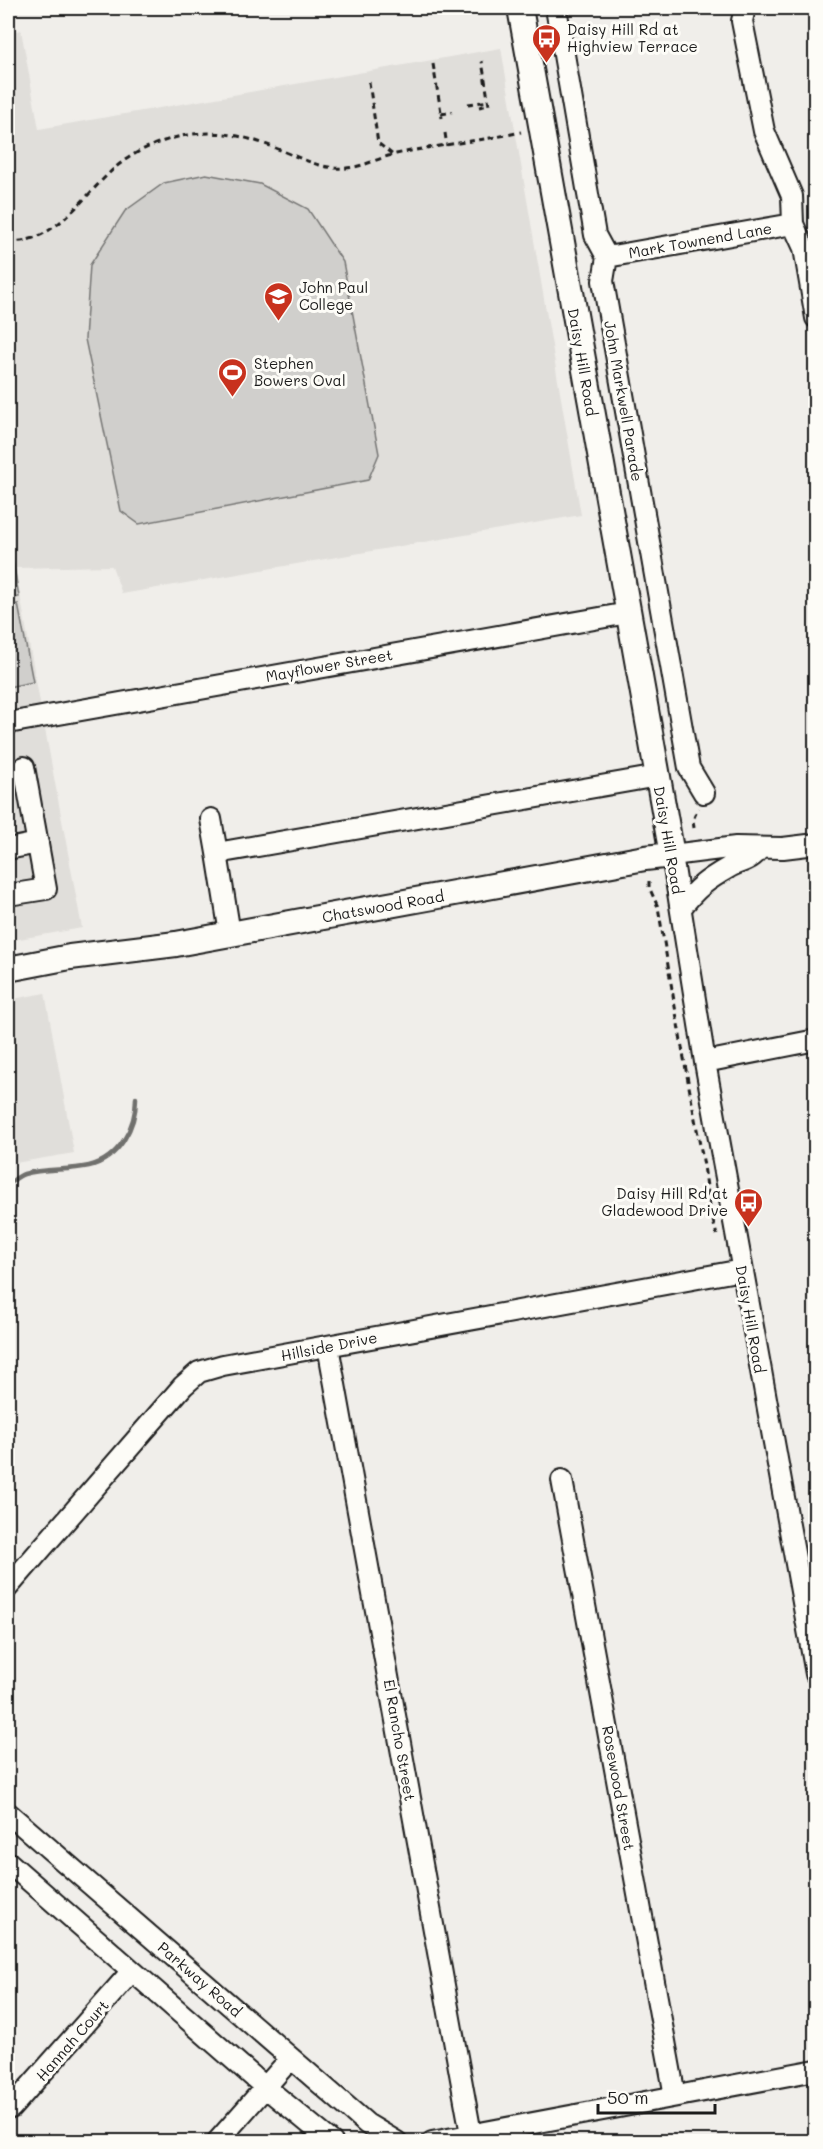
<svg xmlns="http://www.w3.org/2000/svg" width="823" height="2149" font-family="Mali,sans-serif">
	<rect width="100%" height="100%" fill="#f0eeea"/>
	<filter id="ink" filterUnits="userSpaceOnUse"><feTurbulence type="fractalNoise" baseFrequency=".0167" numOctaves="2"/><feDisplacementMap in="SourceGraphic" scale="12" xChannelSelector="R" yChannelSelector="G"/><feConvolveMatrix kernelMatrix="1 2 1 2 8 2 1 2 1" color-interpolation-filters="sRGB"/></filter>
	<g filter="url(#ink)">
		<path fill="#e0deda" d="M21 30 39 129 501 48 581 515 122 594 112 566 15 568 82 928 8 941V33Z
			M45 993 74 1153 15 1163 8 1123V1000Z"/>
		<path fill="#d0cfcc" stroke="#767674" stroke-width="1.5" d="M206 174 260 184 308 209 343 262 379 454 368 480 139 524 121 511 85 339 90 265 125 211 164 183Z
			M8 530 19 597 8 599Z
			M18 604 33 682 8 687V606Z"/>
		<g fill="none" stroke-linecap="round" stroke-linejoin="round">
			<path stroke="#706f6d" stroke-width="4.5" d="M8 1184C13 1181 18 1176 24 1174 44 1168 68 1171 89 1166 119 1159 136 1127 136 1098"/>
			<defs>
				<path id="minor" d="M556 8 595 235 607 257 603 281 689 768 704 793
					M745 8 742 21 764 131 792 196 793 224 804 248 816 318
					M607 257 793 224
					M8 723 628 613
					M211 819 217 853
					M816 844 783 848 736 847 672 855 705 1062 816 1674
					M8 849 38 843
					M8 895 46 889 24 767
					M681 908C696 888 707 880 728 868 739 861 752 861 759 849
					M230 934 217 853 658 776
					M705 1062 816 1040
					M328 1346 471 2134
					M562 1480 675 2096
					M8 1587 183 1386 199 1372 223 1365 742 1270
					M8 1813 367 2124 397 2142
					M8 1862 265 2087 332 2142
					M11 2108 132 1971
					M217 2142 291 2058
					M432 2142 816 2070"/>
				<path id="major" d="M8 969 70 957 176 944 645 858 672 855 520 8"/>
			</defs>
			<use href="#minor" stroke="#1c1c1c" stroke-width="24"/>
			<use href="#major" stroke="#1c1c1c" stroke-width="28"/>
			<path stroke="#1c1c1c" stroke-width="3" stroke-dasharray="6 4.5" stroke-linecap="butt" d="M433 64 442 118
				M369 82 378 143 393 155
				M468 104 489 101
				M479 107 489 105 482 61
				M441 114 452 112
				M445 133 447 146
				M8 241C53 247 86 192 116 167 130 155 148 146 164 141 208 126 242 134 283 151 300 158 316 166 335 168 361 170 373 159 396 154 437 145 480 141 521 132
				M694 828 693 820 698 808
				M649 881V887L658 907C672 988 685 1069 701 1150 707 1178 708 1207 717 1235"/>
			<use href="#minor" stroke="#fdfcf7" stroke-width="20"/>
			<use href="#major" stroke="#fdfcf7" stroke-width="24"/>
		</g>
	</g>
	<defs>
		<symbol id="bus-pin" viewBox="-11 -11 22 30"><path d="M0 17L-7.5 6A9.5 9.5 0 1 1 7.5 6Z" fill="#c8321e" stroke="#fdfcf7"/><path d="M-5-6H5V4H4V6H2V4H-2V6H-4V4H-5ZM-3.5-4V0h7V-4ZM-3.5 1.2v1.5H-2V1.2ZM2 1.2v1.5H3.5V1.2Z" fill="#fff"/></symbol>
		<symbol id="school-pin" viewBox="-11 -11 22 30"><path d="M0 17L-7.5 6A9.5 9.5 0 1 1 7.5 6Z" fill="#c8321e" stroke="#fdfcf7"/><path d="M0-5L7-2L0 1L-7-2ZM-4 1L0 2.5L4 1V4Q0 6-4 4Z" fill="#fff"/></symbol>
		<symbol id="stadium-pin" viewBox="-11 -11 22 30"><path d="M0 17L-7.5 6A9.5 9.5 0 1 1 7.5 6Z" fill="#c8321e" stroke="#fdfcf7"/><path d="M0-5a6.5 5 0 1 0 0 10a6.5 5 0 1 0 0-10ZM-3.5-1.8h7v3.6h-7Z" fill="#fff"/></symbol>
	</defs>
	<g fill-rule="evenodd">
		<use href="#bus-pin" x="530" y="22" width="33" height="45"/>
		<use href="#school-pin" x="262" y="280" width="33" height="45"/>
		<use href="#stadium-pin" x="216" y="356" width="33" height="45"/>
		<use href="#bus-pin" x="732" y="1186" width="33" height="45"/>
	</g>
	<g text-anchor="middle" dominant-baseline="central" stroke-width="6" stroke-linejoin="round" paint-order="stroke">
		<g font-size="15" fill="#1c1c1c" stroke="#fdfcf7" text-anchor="start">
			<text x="567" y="29">Daisy Hill Rd at<tspan x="567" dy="17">Highview Terrace</tspan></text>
			<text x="299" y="287">John Paul<tspan x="299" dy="17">College</tspan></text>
			<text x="254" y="363">Stephen<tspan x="254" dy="17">Bowers Oval</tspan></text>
			<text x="728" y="1193" text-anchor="end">Daisy Hill Rd at<tspan x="728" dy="17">Gladewood Drive</tspan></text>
		</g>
		<g font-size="15" fill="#1c1c1c" stroke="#fdfcf7">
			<text transform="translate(700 240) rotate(-10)">Mark Townend Lane</text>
			<text transform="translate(583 362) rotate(80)">Daisy Hill Road</text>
			<text transform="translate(624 401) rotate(80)">John Markwell Parade</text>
			<text transform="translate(329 665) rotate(-10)">Mayflower Street</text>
			<text transform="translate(669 840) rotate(80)">Daisy Hill Road</text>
			<text transform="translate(383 906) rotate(-10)">Chatswood Road</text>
			<text transform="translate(751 1319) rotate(80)">Daisy Hill Road</text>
			<text transform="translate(329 1346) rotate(-11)">Hillside Drive</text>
			<text transform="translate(400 1740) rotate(80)">El Rancho Street</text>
			<text transform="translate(619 1788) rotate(80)">Rosewood Street</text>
			<text transform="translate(200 1979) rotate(41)">Parkway Road</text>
			<text transform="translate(72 2040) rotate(-49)">Hannah Court</text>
		</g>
	</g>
	<rect width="823" height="2149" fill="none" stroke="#fdfcf7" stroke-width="30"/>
	<rect x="15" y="15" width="793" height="2119" fill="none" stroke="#1c1c1c" stroke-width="2" filter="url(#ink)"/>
	<path d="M598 2104v9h117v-9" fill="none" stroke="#1c1c1c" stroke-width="3"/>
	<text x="607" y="2104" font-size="18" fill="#1c1c1c" stroke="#fdfcf7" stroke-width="4.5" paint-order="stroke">50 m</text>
</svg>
